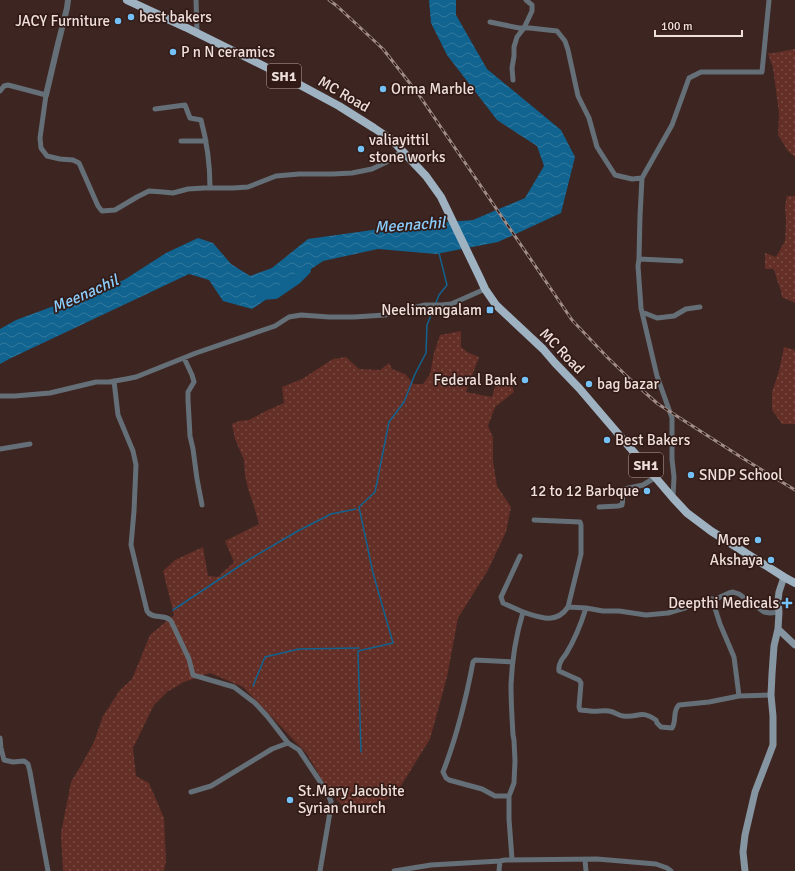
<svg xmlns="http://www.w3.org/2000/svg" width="795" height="871" font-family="Signika,sans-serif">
	<defs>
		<pattern id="grass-dots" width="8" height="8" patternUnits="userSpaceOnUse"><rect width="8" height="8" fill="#632f26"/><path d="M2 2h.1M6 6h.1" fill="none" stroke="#7a4d45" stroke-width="1.8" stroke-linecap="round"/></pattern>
		<pattern id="water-waves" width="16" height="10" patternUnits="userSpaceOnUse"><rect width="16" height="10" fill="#116390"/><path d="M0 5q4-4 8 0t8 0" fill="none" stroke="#34799f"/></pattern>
	</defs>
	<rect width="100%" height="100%" fill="#3d2521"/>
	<path fill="url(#grass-dots)" d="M795 49V157L788 151 778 135 779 113 773 68 768 53H774Z
		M787 196H795V303L782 297 781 291 777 280 774 269H765V253L776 257 785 241 786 221 785 206Z
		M461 331V347L467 352 479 357 466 392 492 397 497 380 510 378 514 392 495 407 488 426 493 437V461L497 486 511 507 506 532 488 570 458 618 447 677 430 739 394 797 347 811 326 787 307 754 243 687 210 673 184 682 167 692 154 705 133 748 136 776 149 783 164 818 166 861 164 871H63L61 833 71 782 83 762 94 742 103 716 120 690 132 679 150 635 174 615 163 571 175 560 203 547 208 576 218 577 234 562 225 541 259 524 253 503 248 489 245 475 244 460 235 439 232 424 239 421 249 420 268 410 284 403 282 387 302 379 333 359 346 357 359 369 380 370 389 363 392 369 405 374 414 384H423L430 374 434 353 440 335Z
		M784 347 795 350V424H782L772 410V392L779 371Z"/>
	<path fill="url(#water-waves)" d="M429 0H456V15L487 69 561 130 575 157 561 213 498 242 436 254 378 249 323 261 252 309 223 301 209 280 189 274 9 359 0 364V329L16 320 124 280 166 253 198 238 213 243 231 264 250 276 272 268 308 239 401 226 473 220 525 198 544 166 537 146 497 120 447 55 431 23Z"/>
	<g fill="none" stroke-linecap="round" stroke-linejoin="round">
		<path stroke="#116390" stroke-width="1.5" d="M173 610 250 559 296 532 331 514 356 509
			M253 686 265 657 299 649 359 648
			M361 752 358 651 393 643 373 573 359 507 375 492 389 422 404 402 415 374 426 353 427 325 439 295 447 285 439 253"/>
		<path stroke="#116390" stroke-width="10" d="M261 295 275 294 297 279 306 270"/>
		<path stroke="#656f77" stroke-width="5" d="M196 0 197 32
			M490 22 519 28H530L557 31 565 41 568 50 578 96 589 118 597 147 615 175 632 179 642 178
			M513 80 512 68 514 56V47L517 37 524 28 532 11V5L526 0
			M0 91 4 86 8 85 46 95 40 138 41 148 47 156 60 159 73 160 79 163 98 206 102 211 115 210 137 197 149 191 163 192 173 193 188 189 204 188H233L248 187 276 176 299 174H333L352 173 372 169 391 160 402 150
			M155 109 185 105 190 118 201 120C207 142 210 165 210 188
			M181 141H206
			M639 259 681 261
			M642 312 657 318 674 316 686 309 700 307
			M184 358 192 375 194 382 188 392V400L190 436 193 449 197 479 202 505
			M114 381 118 415 133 451 136 465 134 511 131 545 147 611C152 620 165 613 171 621L189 659 193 675 234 687 255 703 267 716 288 743 299 750 323 786 331 801 330 812 320 871
			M0 396H15L50 393 96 382H109L126 379 136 377 196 353 275 326 289 317 301 315 329 317H354L385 315 425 305H442L451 304 458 301 485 289
			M0 449 30 444
			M673 497 674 477 672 459V418L657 376 641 308 638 266 639 259 640 216 642 178 672 125 689 78 701 72H762L769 0
			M599 507 618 506 622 505C624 498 620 496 624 489L643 485 656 477
			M534 520 580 522 581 525V554L568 607
			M520 556 501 597 503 603 523 612
			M712 599 720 624 734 657 739 696 771 695
			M586 608C581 624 575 639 566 654 562 659 558 664 559 671L579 680 581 683 579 707 580 710C584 710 587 711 590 711 596 712 603 710 609 711 616 712 618 716 623 716 640 718 639 709 656 720L657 723 661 727 672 728C677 721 672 711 679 705L709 702 739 696
			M0 738 1 748 4 760 13 762 24 761 28 764 30 772 38 817 48 871
			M191 792 211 786 272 749 288 743
			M509 796H495L482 789 449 780 446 778 443 772C457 736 466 699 473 662L475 660 513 662
			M512 859 509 819V796L514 783 515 761 514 740 513 735C512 718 511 702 511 685 512 661 516 635 523 612 539 617 556 625 568 607L586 608 603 611H619L646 615 668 613 718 598 729 593 733 592 739 594 764 612 770 613 779 612
			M585 860 586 871
			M394 871 431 865 500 861 505 860 597 859 656 864 667 868 671 871
			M499 871 500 861"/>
		<path stroke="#656f77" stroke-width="6" d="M46 95 57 48 67 8 68 0"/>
		<path stroke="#8595a1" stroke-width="7" d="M778 629 795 645
			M745 871 743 852 745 835 755 792 773 745V716L771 695 772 674 774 646 778 629 779 612 778 601 779 592 784 577"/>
		<path stroke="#9eb2c2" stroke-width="8" d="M127 0 185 27 276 72 339 106 374 128 392 140 426 176 441 197 480 278 485 289 496 305 543 349 555 363 579 388 673 498 687 513 711 531 784 577 795 583"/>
		<defs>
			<path id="rail" d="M329 0 337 6 383 49 419 95 572 320 608 358 633 382 658 404 744 459 795 490"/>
		</defs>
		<use href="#rail" stroke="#a08d89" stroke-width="3"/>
		<use href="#rail" stroke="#321b17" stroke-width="1.5" stroke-dasharray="4.5" stroke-linecap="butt"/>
	</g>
	<g fill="#73c1f6" stroke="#321b17" stroke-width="1.5">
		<circle cx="131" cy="17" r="4"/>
		<circle cx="118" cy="21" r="4"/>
		<circle cx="173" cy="52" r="4"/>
		<circle cx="383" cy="89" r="4"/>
		<circle cx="361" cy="149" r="4"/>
		<rect x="486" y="306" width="8" height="8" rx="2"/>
		<circle cx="525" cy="380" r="4"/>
		<circle cx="589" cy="384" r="4"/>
		<circle cx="607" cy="440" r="4"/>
		<circle cx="691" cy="475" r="4"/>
		<circle cx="647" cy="491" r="4"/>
		<circle cx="758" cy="540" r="4"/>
		<circle cx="771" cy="560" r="4"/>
		<path d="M785 597h4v4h4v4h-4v4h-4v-4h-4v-4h4z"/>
		<circle cx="290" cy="800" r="4"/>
	</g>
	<g text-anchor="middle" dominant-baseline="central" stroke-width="3.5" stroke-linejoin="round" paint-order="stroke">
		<g fill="#321b17" stroke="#b6a4a0" stroke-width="1">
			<rect x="267" y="64" width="34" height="24" rx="3"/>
			<rect x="629" y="453" width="34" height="24" rx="3"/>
		</g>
		<g font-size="14" font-weight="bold" fill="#efdfdb">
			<text x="284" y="76">SH1</text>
			<text x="646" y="465">SH1</text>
		</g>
		<g font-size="15" fill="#efdfdb" stroke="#321b17" text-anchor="start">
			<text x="139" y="17">best bakers</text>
			<text x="110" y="21" text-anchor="end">JACY Furniture</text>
			<text x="181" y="52">P n N ceramics</text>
			<text x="391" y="89">Orma Marble</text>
			<text x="369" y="140">valiayittil<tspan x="369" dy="17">stone works</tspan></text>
			<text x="482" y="310" text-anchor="end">Neelimangalam</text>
			<text x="517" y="380" text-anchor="end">Federal Bank</text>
			<text x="597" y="384">bag bazar</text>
			<text x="615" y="440">Best Bakers</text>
			<text x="699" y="475">SNDP School</text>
			<text x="639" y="491" text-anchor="end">12 to 12 Barbque</text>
			<text x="750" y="540" text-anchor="end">More</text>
			<text x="763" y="560" text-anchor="end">Akshaya</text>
			<text x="779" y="603" text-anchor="end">Deepthi Medicals</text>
			<text x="298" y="791">St.Mary Jacobite<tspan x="298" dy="17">Syrian church</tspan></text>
		</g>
		<g font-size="15" fill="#efdfdb" stroke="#321b17">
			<text transform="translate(344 94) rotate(30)">MC Road</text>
			<text transform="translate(562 351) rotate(46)">MC Road</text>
		</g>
		<g font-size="16" font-style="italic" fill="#8acdfc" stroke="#321b17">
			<text transform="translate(410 225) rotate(-4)">Meenachil</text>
			<text transform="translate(85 294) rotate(-24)">Meenachil</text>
		</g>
	</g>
	<path d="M655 30v6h87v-6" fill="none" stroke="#efdfdb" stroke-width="2"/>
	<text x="661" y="30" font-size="12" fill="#efdfdb" stroke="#321b17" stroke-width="3" paint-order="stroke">100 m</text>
</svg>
